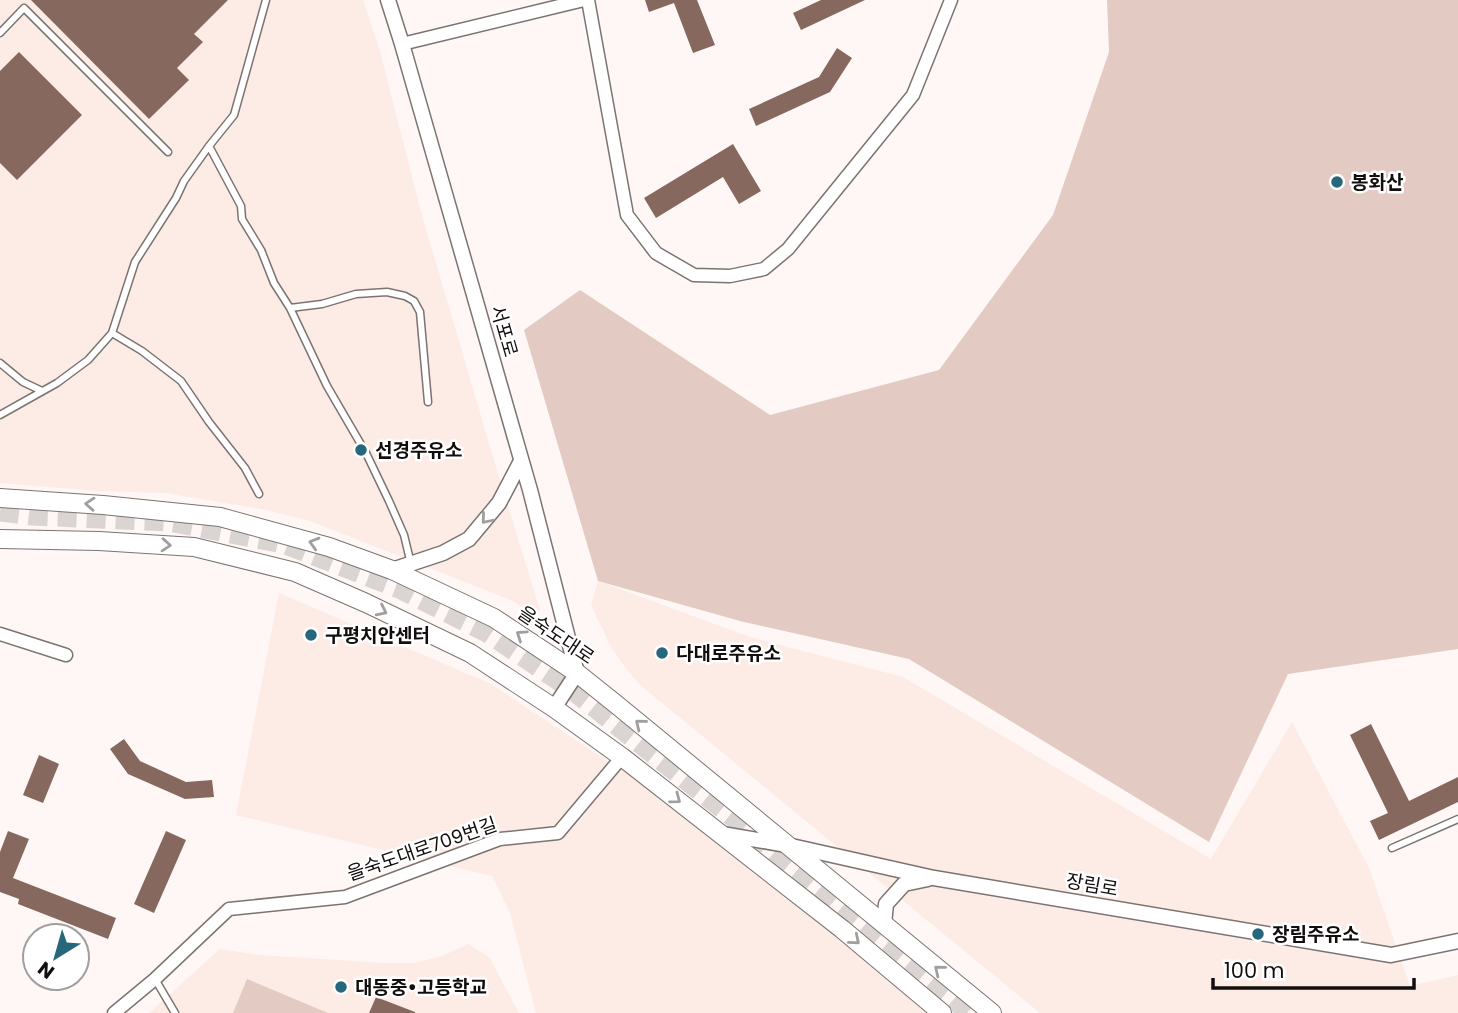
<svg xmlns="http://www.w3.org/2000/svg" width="1458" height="1013" font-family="Poppins,'Noto Sans KR',sans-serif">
	<rect width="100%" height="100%" fill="#fef7f5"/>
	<path fill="#fdebe6" d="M0 0H363L380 51 421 212 496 467 540 610 534 616 513 601 310 521 266 510 165 493 99 491 0 483Z
		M598 581 750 637 903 677 1211 859 1292 722 1369 868 1410 986 1458 975V1013H1040L640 685 624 666 611 647 591 605Z
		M279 593 491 684 641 783 793 900 930 1013H536L510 913 492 876 236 815Z
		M468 944 489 957 519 1013H149L220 949 260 955 384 963H414L442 956Z"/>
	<path fill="#e3cac2" d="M1107 0H1458V649L1288 674 1209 842 909 659 740 621 598 581 524 330 580 290 770 415 939 370 1053 215 1109 52Z
		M247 979 328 1013H233Z"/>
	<path fill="#87685e" d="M31 0H228L194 34 203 42 177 68 189 80 149 119Z
		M645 0H697L715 45 693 53 674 3 649 12Z
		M821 0H865L801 30 793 13Z
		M837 48 852 58 830 92 756 126 749 109 819 77Z
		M19 52 82 115 17 180 0 163V71Z
		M733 144 761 191 739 204 723 177 656 218 644 198Z
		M1371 724 1409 801 1458 777V802L1379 840 1370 821 1388 813 1350 735Z
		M124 739 140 761 186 782 212 780 214 797 185 799 128 774 110 749Z
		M39 755 59 764 43 803 23 795Z
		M8 831 29 839 13 878 116 918 108 939 18 904 19 899 0 892V852Z
		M166 831 186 840 154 913 134 904Z
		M376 997 415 1012V1013H369Z"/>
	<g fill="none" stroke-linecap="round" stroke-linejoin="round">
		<path stroke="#dad4d2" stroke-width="19" stroke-dasharray="19 10" stroke-linecap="butt" d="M0 512 32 516 169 522 283 544 399 589 487 633 573 691 748 830 969 1013"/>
		<defs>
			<path id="service" d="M0 33 24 8 168 152
				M209 146 241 206 242 219 261 250 274 283 290 308 327 386 366 453 389 501 404 535 411 564
				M290 308 322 304 356 294 387 292 405 296 414 301 420 312 428 402
				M112 333 142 351 181 381 209 422 245 468 259 494
				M0 363 23 382 42 391
				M0 415 57 383 88 360 112 333 135 262 176 198 184 181 209 146 234 115 266 0
				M1392 848 1458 819
				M155 979 175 1013"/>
			<path id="minor" d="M588 0 627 215 656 253 694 275 730 276 764 269 788 249 913 95 951 0
				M402 44 584 0
				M0 634 66 655
				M114 1013 155 979 229 909 345 897 500 839 558 833 622 757"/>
			<path id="tertiary" d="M388 0 402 44 530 490 577 673 554 708
				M392 570 443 553 469 539 499 503 521 461
				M722 834 787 845 934 878 1391 955 1458 941
				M884 924 886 904 904 884 928 879"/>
			<path id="secondary" d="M0 498 103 505 220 517 329 547 392 570 494 618 577 673 617 705 992 1013
				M0 539 99 541 194 547 295 572 366 603 470 653 554 708 622 757 842 929 942 1013"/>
		</defs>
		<use href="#service" stroke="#7b7471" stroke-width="9"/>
		<use href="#minor" stroke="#7b7471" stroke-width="15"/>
		<use href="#tertiary" stroke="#7b7471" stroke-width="17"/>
		<use href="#secondary" stroke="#7b7471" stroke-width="20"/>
		<use href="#service" stroke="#fff" stroke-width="6"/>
		<use href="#minor" stroke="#fff" stroke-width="12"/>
		<use href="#tertiary" stroke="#fff" stroke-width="14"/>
		<use href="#secondary" stroke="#fff" stroke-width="18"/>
	</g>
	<defs><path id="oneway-chevron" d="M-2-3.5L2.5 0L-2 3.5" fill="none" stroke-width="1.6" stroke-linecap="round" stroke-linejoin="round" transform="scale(1.75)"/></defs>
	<g stroke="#a09f9e">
		<use href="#oneway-chevron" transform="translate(90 504) rotate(-176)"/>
		<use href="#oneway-chevron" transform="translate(486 519) rotate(130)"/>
		<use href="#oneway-chevron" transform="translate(314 543) rotate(-164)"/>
		<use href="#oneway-chevron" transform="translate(166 545) rotate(4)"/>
		<use href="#oneway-chevron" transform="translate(382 611) rotate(26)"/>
		<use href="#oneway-chevron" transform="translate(521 635) rotate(-146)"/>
		<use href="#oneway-chevron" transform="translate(640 724) rotate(-141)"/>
		<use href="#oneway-chevron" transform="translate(676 799) rotate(37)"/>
		<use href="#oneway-chevron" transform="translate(855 940) rotate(40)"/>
		<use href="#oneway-chevron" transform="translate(939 970) rotate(-141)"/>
	</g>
	<g fill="#26677b" stroke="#fff" stroke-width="2.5">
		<circle cx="1337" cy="182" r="7"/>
		<circle cx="361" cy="450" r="7"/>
		<circle cx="311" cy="635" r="7"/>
		<circle cx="662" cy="653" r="7"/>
		<circle cx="1258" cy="934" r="7"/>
		<circle cx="341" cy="987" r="7"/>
	</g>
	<g text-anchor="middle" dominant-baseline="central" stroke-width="5" stroke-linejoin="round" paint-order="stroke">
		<g font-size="19" font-weight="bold" fill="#110e0d" stroke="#fff" text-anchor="start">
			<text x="1351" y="182">봉화산</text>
			<text x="375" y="450">선경주유소</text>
			<text x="325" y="635">구평치안센터</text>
			<text x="676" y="653">다대로주유소</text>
			<text x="1272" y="934">장림주유소</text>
			<text x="355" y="987">대동중•고등학교</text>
		</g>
		<g font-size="19" fill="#110e0d" stroke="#fff">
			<text transform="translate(504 331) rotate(74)">서포로</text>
			<text transform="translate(556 635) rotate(34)">을숙도대로</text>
			<text transform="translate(422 849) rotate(-19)">을숙도대로709번길</text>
			<text transform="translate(1092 885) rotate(10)">장림로</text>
		</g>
	</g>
	<g transform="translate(56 957) rotate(217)"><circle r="33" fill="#ffffff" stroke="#a09f9e" stroke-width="2"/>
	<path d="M0-5L12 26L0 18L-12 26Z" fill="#26677b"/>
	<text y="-10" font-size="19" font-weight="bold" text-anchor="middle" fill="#110e0d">N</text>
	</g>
	<path d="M1213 978v10h201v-10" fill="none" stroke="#110e0d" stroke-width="3.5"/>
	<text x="1224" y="978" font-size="21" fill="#110e0d" stroke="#ffffff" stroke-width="5" paint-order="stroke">100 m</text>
</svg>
